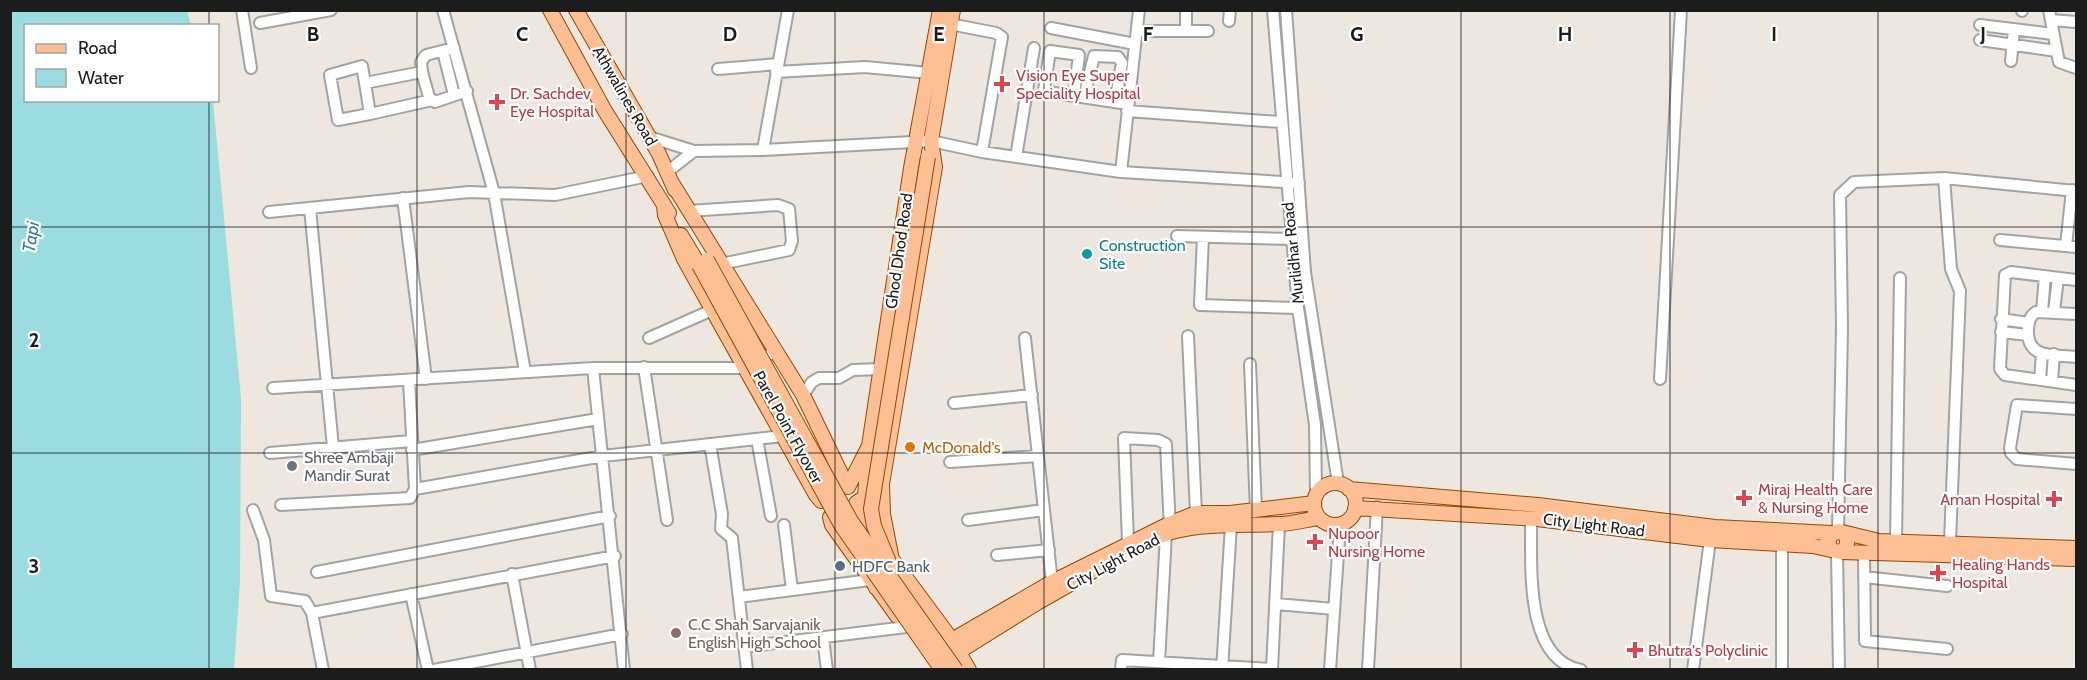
<svg xmlns="http://www.w3.org/2000/svg" width="2087" height="680" font-family="Cabin,sans-serif">
	<rect width="100%" height="100%" fill="#eee7e0"/>
	<path fill="#9bdce1" d="M10 11H187L191 25 26 26V100L213 101 241 398 240 582 234 669H11Z"/>
	<g fill="none" stroke-linecap="round" stroke-linejoin="round">
		<defs>
			<path id="minor" d="M242 10 251 68
				M443 10 494 193 525 372
				M1273 10 1298 308 1315 425 1316 494
				M1286 10 1305 272 1338 483
				M2049 10 2059 62 2076 68
				M2022 11V10
				M2051 20 2076 22
				M1229 21 1230 10
				M260 23 331 10
				M950 24 996 33 1002 37 982 152
				M1980 25 2053 34
				M1186 27V10
				M1051 28 1135 44
				M1137 31H1208
				M1980 40 2056 51
				M443 51 454 95
				M2011 61 2014 29
				M718 69 778 64
				M422 72 429 97 435 102 467 91
				M776 72 865 67 929 73
				M365 83 370 114 432 100
				M1074 95 1079 55 1050 51 1044 90 1048 92 1128 104
				M1084 97 1094 56 1118 57 1122 63 1115 102
				M1127 111 1280 122
				M370 114 338 120 330 75 362 66 365 83 422 72 421 62 426 55 454 48
				M649 137 694 151 667 172
				M763 150 788 10
				M694 151 763 150 931 141 982 152 1121 172 1299 183
				M1016 157 1034 48
				M1121 172 1139 10
				M1944 178 1951 269 1960 291 1950 542
				M403 198 426 379
				M310 208 333 447
				M689 211 778 205 789 209 792 241 789 250 721 264
				M269 212 469 192 555 195 648 176
				M1177 236 1291 239
				M1203 237 1200 305 1298 308
				M2000 240 2076 247
				M2066 246 2072 190
				M2076 280 2011 272 2005 275 2000 369 2005 375 2076 385
				M2042 311 2045 276
				M2054 312 2058 278
				M2076 314 2036 312C2030 316 2029 321 2028 328 2026 360 2053 354 2076 357
				M2001 319 2028 323
				M2001 332 2028 335
				M1188 336 1196 513
				M649 338 712 310
				M1025 338 1052 582
				M1250 364 1256 510
				M644 367 667 520
				M593 368 624 670
				M1660 379 1681 10
				M2040 380 2042 353
				M2052 381 2054 354
				M273 388 593 368H747L774 352
				M803 395 812 382 819 378H839L853 370 882 369
				M954 403 1032 395
				M2076 409 2017 405 2010 448 2011 453 2017 459 2076 464
				M757 439 771 516
				M710 444 722 514 721 529 732 538 747 670
				M412 450 598 419
				M270 453 411 441
				M950 462 1038 456
				M415 489 603 456 783 436
				M281 505 410 498 415 489 409 381
				M253 510 264 540 271 596 305 601 312 613
				M1531 518C1532 563 1523 659 1581 670
				M968 520 1044 510
				M784 525 792 590
				M1838 531 1842 328 1840 195 1854 182 1944 178 2076 191
				M1896 541 1900 278
				M1128 542 1124 438 1158 440 1166 444 1170 529
				M1782 544V670
				M1837 552 1839 670
				M1864 553 1865 641 1947 649
				M997 555 1049 550
				M317 572 610 516
				M512 574 530 670
				M1864 577 1947 586
				M411 594 428 670
				M739 597 870 580
				M1276 604 1334 609
				M823 638 827 670
				M744 647 906 627
				M1159 662 1166 534
				M323 670 312 613 615 556
				M434 670 622 634
				M1121 670 1122 660 1272 669 1279 524
				M1222 670 1231 525
				M1330 670 1340 525
				M1368 670 1377 507
				M1693 670 1710 540"/>
			<path id="major" d="M550 10 605 111 669 213
				M576 10 659 154 675 190
				M672 183 803 395 847 486
				M664 206 665 215 684 259 816 495 821 501
				M681 235 699 265
				M1314 504a21 21 0 1 1 42 0a21 21 0 1 1-42 0Z
				M848 487 869 446 911 168 940 10
				M1349 489 1538 505 1715 527 1831 533
				M856 503 865 497 868 453
				M856 506 877 537
				M1355 508 1537 519 1710 540 1813 546 1831 550
				M830 517 832 525 897 616
				M1844 534C1849 540 1848 547 1841 552L1831 550 1827 538 1838 531 1879 541 2076 548
				M1160 536C1195 522 1240 526 1277 524 1291 524 1305 520 1318 518
				M1841 552 2076 559
				M889 555 952 640 969 670
				M876 588 892 560 883 514 882 484 935 167 931 141 953 10
				M960 651 1037 603 1095 570
				M935 657 952 640 1052 582 1169 524 1196 513H1230L1314 503"/>
		</defs>
		<use href="#minor" stroke="#a3a3a3" stroke-width="14"/>
		<use href="#major" stroke="#934a00" stroke-width="16"/>
		<use href="#minor" stroke="#fff" stroke-width="10"/>
		<use href="#major" stroke="#ffbf94" stroke-width="14"/>
		<defs>
			<path id="major-bridge" d="M707 260 851 521 956 670
				M699 265 841 525 942 670
				M892 569 874 526 871 509 928 157"/>
		</defs>
		<use href="#major-bridge" stroke="#934a00" stroke-width="16" stroke-linecap="butt"/>
		<use href="#major-bridge" stroke="#ffbf94" stroke-width="14"/>
	</g>
	<path fill="none" stroke="#1c1c1c" stroke-width="1.5" stroke-opacity="0.55" d="M209 10V26M417 10V670M626 10V670M835 10V670M1044 10V670M1252 10V670M1461 10V670M1670 10V670M1878 10V670M209 100V670M10 227H2076M10 453H2076"/>
	<g fill="#e0444e" stroke="#fff" stroke-width="2">
		<path d="M999 75h6v6h6v6h-6v6h-6v-6h-6v-6h6z"/>
		<path d="M494 93h6v6h6v6h-6v6h-6v-6h-6v-6h6z"/>
		<path d="M1741 489h6v6h6v6h-6v6h-6v-6h-6v-6h6z"/>
		<path d="M2051 490h6v6h6v6h-6v6h-6v-6h-6v-6h6z"/>
		<path d="M1312 533h6v6h6v6h-6v6h-6v-6h-6v-6h6z"/>
		<path d="M1935 564h6v6h6v6h-6v6h-6v-6h-6v-6h6z"/>
		<path d="M1632 641h6v6h6v6h-6v6h-6v-6h-6v-6h6z"/>
	</g>
	<circle fill="#0f9aa8" stroke="#fff" stroke-width="2" cx="1087" cy="254" r="6"/>
	<circle fill="#e8710a" stroke="#fff" stroke-width="2" cx="910" cy="447" r="6"/>
	<circle fill="#6b7280" stroke="#fff" stroke-width="2" cx="292" cy="466" r="6"/>
	<circle fill="#5c6f8a" stroke="#fff" stroke-width="2" cx="840" cy="566" r="6"/>
	<circle fill="#8d6e63" stroke="#fff" stroke-width="2" cx="676" cy="633" r="6"/>
	<g text-anchor="middle" dominant-baseline="central" stroke-width="4.5" stroke-linejoin="round" paint-order="stroke">
		<g font-size="16" fill="#be3a42" stroke="#fff" text-anchor="start">
			<text x="1016" y="75">Vision Eye Super<tspan x="1016" dy="18">Speciality Hospital</tspan></text>
			<text x="510" y="93">Dr. Sachdev<tspan x="510" dy="18">Eye Hospital</tspan></text>
			<text x="1758" y="489">Miraj Health Care<tspan x="1758" dy="18">&amp; Nursing Home</tspan></text>
			<text x="2040" y="499" text-anchor="end">Aman Hospital</text>
			<text x="1328" y="533">Nupoor<tspan x="1328" dy="18">Nursing Home</tspan></text>
			<text x="1952" y="564">Healing Hands<tspan x="1952" dy="18">Hospital</tspan></text>
			<text x="1648" y="650">Bhutra's Polyclinic</text>
		</g>
		<g font-size="16" fill="#1c1c1c" stroke="#fff">
			<text transform="translate(625 96) rotate(60)">Athwalines Road</text>
			<text transform="translate(899 251) rotate(-82)">Ghod Dhod Road</text>
			<text transform="translate(1293 253) rotate(-96)">Murlidhar Road</text>
			<text transform="translate(788 427) rotate(61)">Parel Point Flyover</text>
			<text transform="translate(1594 525) rotate(7)">City Light Road</text>
			<text transform="translate(1113 562) rotate(-28)">City Light Road</text>
		</g>
		<g font-size="16" fill="#0d838f" stroke="#fff" text-anchor="start">
			<text x="1099" y="245">Construction<tspan x="1099" dy="18">Site</tspan></text>
		</g>
		<g font-size="16" fill="#c56008" stroke="#fff" text-anchor="start">
			<text x="922" y="447">McDonald's</text>
		</g>
		<g font-size="16" fill="#5b616d" stroke="#fff" text-anchor="start">
			<text x="304" y="457">Shree Ambaji<tspan x="304" dy="18">Mandir Surat</tspan></text>
		</g>
		<g font-size="16" fill="#4e5e75" stroke="#fff" text-anchor="start">
			<text x="852" y="566">HDFC Bank</text>
		</g>
		<g font-size="16" fill="#785e54" stroke="#fff" text-anchor="start">
			<text x="688" y="624">C.C Shah Sarvajanik<tspan x="688" dy="18">English High School</tspan></text>
		</g>
		<g font-size="18" font-style="italic" fill="#397a9b" stroke="#fff">
			<text transform="translate(31 237) rotate(-81)">Tapi</text>
		</g>
	</g>
	<g font-size="20" text-anchor="middle" font-weight="bold" fill="#1c1c1c" stroke="#fff" stroke-width="4.5" stroke-linejoin="round" paint-order="stroke">
		<text x="313" y="41">B</text>
		<text x="522" y="41">C</text>
		<text x="730" y="41">D</text>
		<text x="939" y="41">E</text>
		<text x="1148" y="41">F</text>
		<text x="1357" y="41">G</text>
		<text x="1565" y="41">H</text>
		<text x="1774" y="41">I</text>
		<text x="1983" y="41">J</text>
		<text x="34" y="347">2</text>
		<text x="34" y="573">3</text>
	</g>
	<rect width="2087" height="680" fill="none" stroke="#1c1c1c" stroke-width="24"/>
	<rect x="24" y="24" width="195" height="78" fill="#ffffff" stroke="#a4a4a4" stroke-width="1.5"/>
	<rect x="36" y="44" width="30" height="9" fill="#ffbf94" stroke="#a4a4a4" stroke-width="1.5"/>
	<text x="78" y="54" font-size="18" fill="#1c1c1c">Road</text>
	<rect x="36" y="69" width="30" height="18" fill="#9bdce1" stroke="#a4a4a4" stroke-width="1.5"/>
	<text x="78" y="84" font-size="18" fill="#1c1c1c">Water</text>
</svg>
